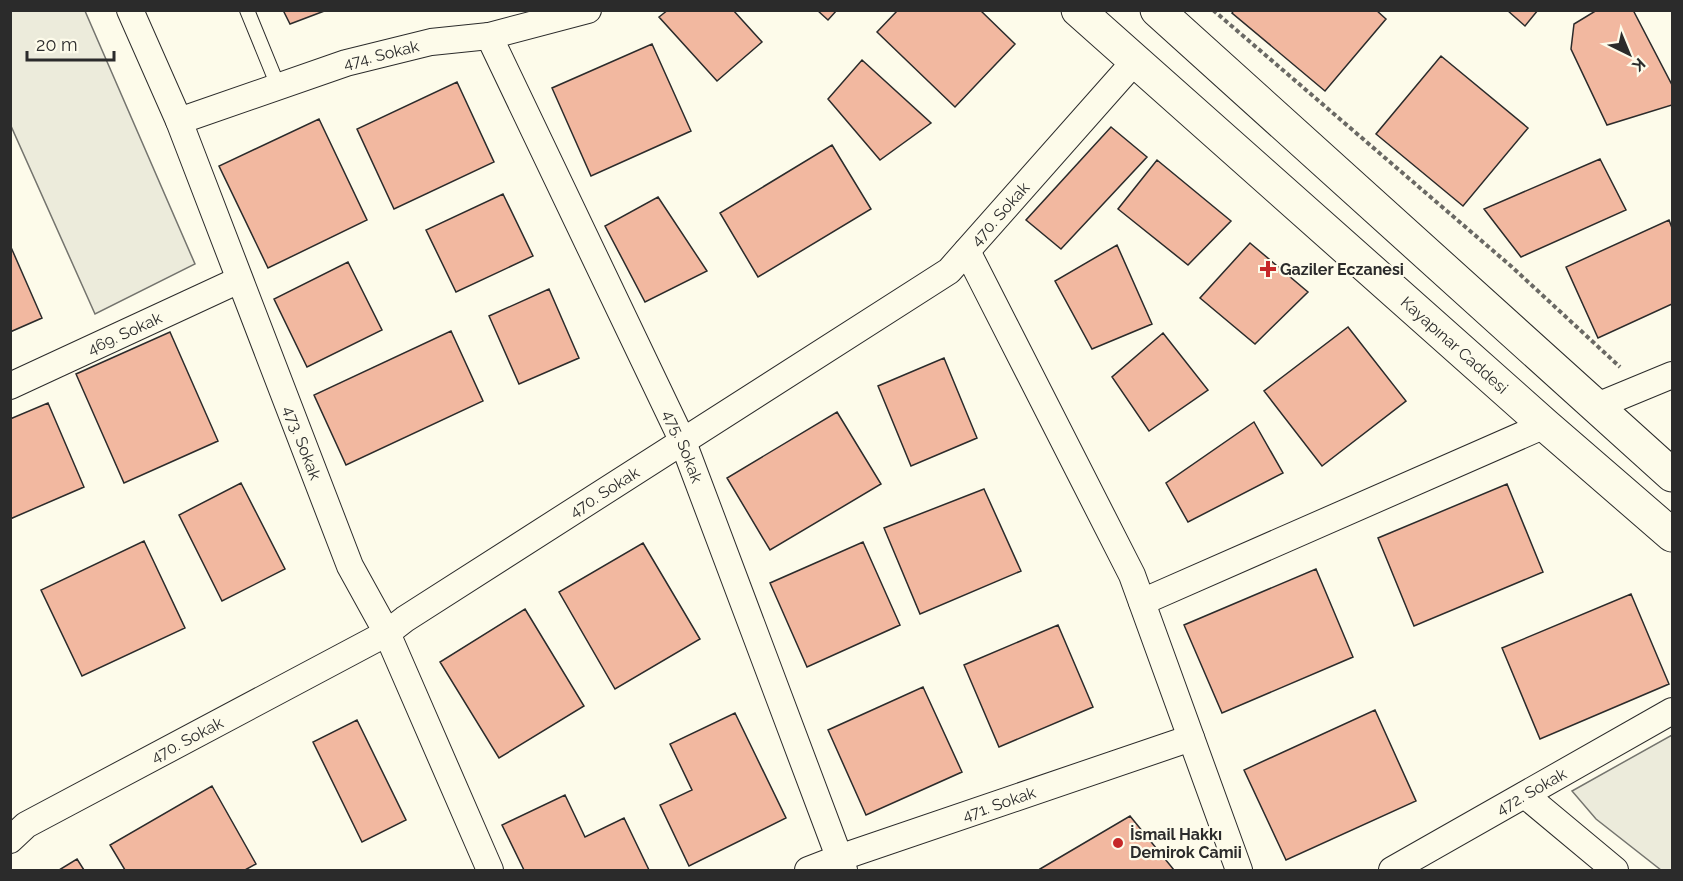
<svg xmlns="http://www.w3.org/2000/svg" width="1683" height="881" font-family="Raleway,sans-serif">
	<rect width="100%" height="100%" fill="#fdfbea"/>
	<path fill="#ecebdb" stroke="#74746e" stroke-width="1.5" d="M10 11H85L195 264 95 314 11 126Z
		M1672 735V870H1661L1596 819 1572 791Z"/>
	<path fill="#f2b8a0" stroke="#2b2b2b" stroke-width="1.5" d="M283 10H327L290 24Z
		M668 10H733L762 42 717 81 659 17Z
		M817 10H837L828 20Z
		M898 10H980L1015 44 955 107 877 32Z
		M1234 10H1376L1386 19 1325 91 1232 13Z
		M1507 10H1538L1525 26Z
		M1597 10H1633L1672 85V105L1607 125 1571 49 1574 24Z
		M652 44 691 131 591 176 552 88Z
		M1441 56 1528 128 1463 206 1376 134Z
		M862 60 931 123 880 160 828 99Z
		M457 82 494 162 394 209 357 129Z
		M319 119 367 220 268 268 219 166Z
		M1111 127 1147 157 1061 249 1026 220Z
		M832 145 871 209 758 277 720 213Z
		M1600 159 1626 210 1521 257 1484 209Z
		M1157 160 1231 221 1188 265 1118 209Z
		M503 194 533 256 456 292 426 230Z
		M658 197 707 271 645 302 605 226Z
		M1669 220 1672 228V304L1598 338 1566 267Z
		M1250 243 1308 292 1255 344 1200 298Z
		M10 245 42 318 10 332Z
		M1117 245 1152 324 1092 349 1055 281Z
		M348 262 382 330 307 367 274 299Z
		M549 289 579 358 519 384 489 316Z
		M1348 327 1406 401 1322 466 1264 391Z
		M451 331 483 401 346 465 314 395Z
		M170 332 218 441 124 483 76 374Z
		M1163 333 1208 390 1149 431 1112 377Z
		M944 358 977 438 911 466 878 386Z
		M48 403 84 487 10 519V419Z
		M837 412 881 484 770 550 727 478Z
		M1254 422 1283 473 1188 522 1166 483Z
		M241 483 285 569 222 601 179 515Z
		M1507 484 1543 572 1414 626 1378 538Z
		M984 489 1021 571 920 614 884 528Z
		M144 541 185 628 82 676 41 590Z
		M863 542 900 625 807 667 770 583Z
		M643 543 700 639 615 689 559 592Z
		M1316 569 1353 657 1222 713 1184 625Z
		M1631 594 1669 684 1540 739 1502 648Z
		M525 609 584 706 499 758 440 662Z
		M1058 625 1093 707 999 747 964 665Z
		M923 687 962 772 866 815 828 730Z
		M1375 710 1416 801 1286 860 1244 770Z
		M735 713 786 818 689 866 660 805 692 790 670 744Z
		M357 720 406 820 362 842 313 742Z
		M212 786 256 864 245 870H125L110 845Z
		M565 795 585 837 624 818 649 870H524L502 825Z
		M1130 816 1174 870H1041L1040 869Z
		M77 859 84 870H59Z"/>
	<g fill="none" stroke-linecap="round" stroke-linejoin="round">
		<defs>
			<path id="service" d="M247 10 278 86"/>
			<g id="minor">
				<path id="s1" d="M130 10 179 121 350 566 387 633 490 870"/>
				<path id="s2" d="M489 36 683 442 844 870"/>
				<path id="s3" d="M179 121 346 63 431 42 489 36 588 10"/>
				<path d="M967 251 1132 575 1239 870"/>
				<path id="s4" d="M10 386 239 280"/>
				<path d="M1597 406 1672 375"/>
				<path d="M1142 602 1545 425"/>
				<path d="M1525 795 1615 870"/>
				<path id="s5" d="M10 840 26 825 387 633 405 619 949 271 1135 61"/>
				<path id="s6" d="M808 870 839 858 1191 738"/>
				<path id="s7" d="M1392 870 1672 711"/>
			</g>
			<g id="secondary">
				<path id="s8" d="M1078 10 1545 425 1672 535"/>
				<path d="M1157 10 1672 475"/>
			</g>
		</defs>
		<use href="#service" stroke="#2b2b2b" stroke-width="16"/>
		<use href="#minor" stroke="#2b2b2b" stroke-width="28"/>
		<use href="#secondary" stroke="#2b2b2b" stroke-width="35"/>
		<path stroke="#6a6964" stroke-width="4" stroke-dasharray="4.5 3" stroke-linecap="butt" d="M1213 10 1512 267 1620 367"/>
		<use href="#service" stroke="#fdfbea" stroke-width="14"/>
		<use href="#minor" stroke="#fdfbea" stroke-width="26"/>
		<use href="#secondary" stroke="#fdfbea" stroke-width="33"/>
	</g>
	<g fill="#c62828" stroke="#fdfbea" stroke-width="2">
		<path d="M1265 260h6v6h6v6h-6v6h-6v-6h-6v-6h6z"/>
		<circle cx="1118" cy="843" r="6"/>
	</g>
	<g text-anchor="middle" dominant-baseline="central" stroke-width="4.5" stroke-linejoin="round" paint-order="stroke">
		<g font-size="16" fill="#2b2b2b" stroke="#fdfbea">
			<text stroke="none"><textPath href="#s3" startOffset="213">474. Sokak</textPath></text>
			<text stroke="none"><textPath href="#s5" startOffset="1176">470. Sokak</textPath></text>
			<text stroke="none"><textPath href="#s4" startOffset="126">469. Sokak</textPath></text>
			<text stroke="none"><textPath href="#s8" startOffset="504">Kayapınar Caddesi</textPath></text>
			<text stroke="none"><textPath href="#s1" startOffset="466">473. Sokak</textPath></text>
			<text stroke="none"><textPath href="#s2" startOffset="454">475. Sokak</textPath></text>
			<text stroke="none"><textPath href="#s5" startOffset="690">470. Sokak</textPath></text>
			<text stroke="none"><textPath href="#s5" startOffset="204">470. Sokak</textPath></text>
			<text stroke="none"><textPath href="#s7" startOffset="160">472. Sokak</textPath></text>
			<text stroke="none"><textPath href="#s6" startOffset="202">471. Sokak</textPath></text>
		</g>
		<g font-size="16" font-weight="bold" fill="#2b2b2b" stroke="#fdfbea" text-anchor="start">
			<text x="1280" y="269">Gaziler Eczanesi</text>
			<text x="1130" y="834">İsmail Hakkı<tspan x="1130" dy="18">Demirok Camii</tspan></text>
		</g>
	</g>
	<rect width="1683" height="881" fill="none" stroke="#2b2b2b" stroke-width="24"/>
	<g transform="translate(1629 54) rotate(137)" stroke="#fdfbea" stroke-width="4.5" paint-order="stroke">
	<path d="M0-4.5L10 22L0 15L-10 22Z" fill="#2b2b2b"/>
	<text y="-9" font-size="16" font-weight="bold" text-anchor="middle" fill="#2b2b2b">K</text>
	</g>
	<path d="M27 51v9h87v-9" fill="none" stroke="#2b2b2b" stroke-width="3"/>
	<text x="36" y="51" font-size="18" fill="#2b2b2b" stroke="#fdfbea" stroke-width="4.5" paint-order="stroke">20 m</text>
</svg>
